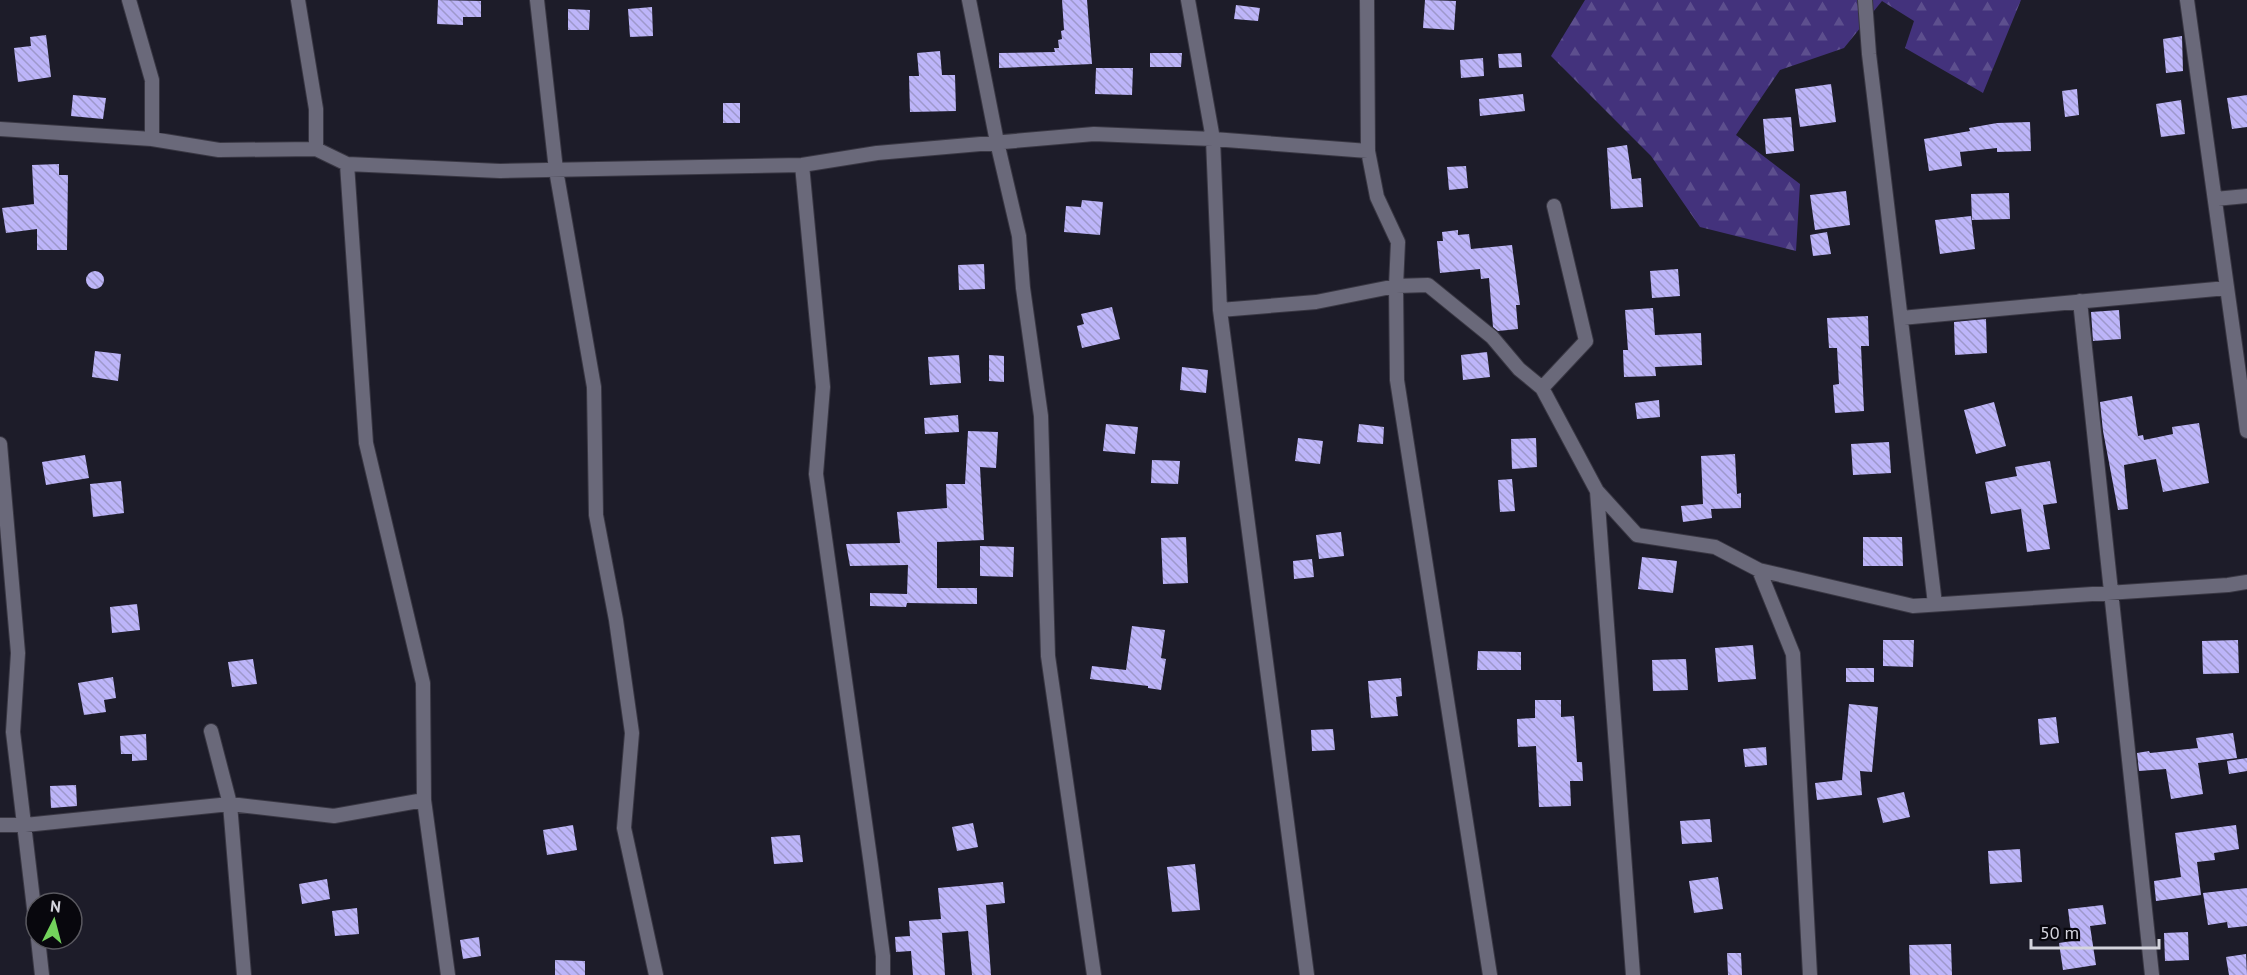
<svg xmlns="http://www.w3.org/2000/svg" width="2247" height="975" font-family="'PT Sans',sans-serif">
	<defs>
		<pattern id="forest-firs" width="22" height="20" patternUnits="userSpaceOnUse" patternTransform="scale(1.5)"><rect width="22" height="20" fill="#43327c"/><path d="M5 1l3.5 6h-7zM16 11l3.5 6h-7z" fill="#5d4f8e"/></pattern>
		<pattern id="building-back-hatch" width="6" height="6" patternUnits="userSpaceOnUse" patternTransform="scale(1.5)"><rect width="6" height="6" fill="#bdb5f9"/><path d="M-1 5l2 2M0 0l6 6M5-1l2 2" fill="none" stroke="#9e98cb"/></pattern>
	</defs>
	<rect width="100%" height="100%" fill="#1d1c29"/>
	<path fill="url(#forest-firs)" d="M1585 0H2021L1983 93 1905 48 1914 21 1882 1 1844 48 1780 70 1736 135 1800 184 1796 251 1700 227 1651 156 1551 56Z"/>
	<path fill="url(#building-back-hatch)" d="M438 0 481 1V17H463V25L437 24Z
		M1062 0H1087L1092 64 999 68V53L1055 52 1054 48H1059L1058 40 1062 39 1061 31 1064 30Z
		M1425 0 1456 1 1454 30 1423 28Z
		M1236 5 1260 8 1258 21 1234 19Z
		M652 7 653 36 630 37 628 9Z
		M568 9 590 10 589 30H568Z
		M46 35 51 77 18 82 14 48 31 46 30 37Z
		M2182 36 2183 71 2166 73 2163 39Z
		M940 51 942 75H955L956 111 910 112 909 76H919L917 53Z
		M1150 53H1182L1181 67H1150Z
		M1521 53 1522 67 1499 68 1498 54Z
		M1483 58 1484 76 1461 78 1460 60Z
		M1096 68H1133L1132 95 1095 94Z
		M1831 84 1836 122 1800 127 1795 89Z
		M2077 89 2079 115 2065 117 2062 91Z
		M1523 94 1525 111 1480 116 1479 99Z
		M73 95 106 98 103 119 71 116Z
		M2247 95V127L2232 129 2227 98Z
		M2181 100 2185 134 2161 137 2156 104Z
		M723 103H740V123H723Z
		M1791 117 1794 151 1766 154 1763 119Z
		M2030 122 2031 151 1997 152V148L1960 152 1962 166 1929 171 1924 139 1970 131 1969 128 1997 123Z
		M1627 145 1632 179 1641 178 1643 207 1611 209 1607 148Z
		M59 164V175H68L67 250H37V229L6 233 2 208 34 204 32 165Z
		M1466 166 1468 188 1449 190 1447 167Z
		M1846 191 1850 225 1815 230 1810 195Z
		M2009 193 2010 219 1972 220 1971 194Z
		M1082 200 1103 202 1100 235 1064 232 1066 206 1081 207Z
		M1971 216 1975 249 1940 254 1935 220Z
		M1458 230V235L1469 234 1471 249 1512 245 1520 305H1516L1518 329 1498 331 1493 327 1489 278 1481 279 1480 269 1440 273 1437 241H1443L1442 232Z
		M1827 232 1831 254 1813 256 1810 235Z
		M984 264 985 289 959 290 958 265Z
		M1678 269 1680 296 1652 298 1650 271Z
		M86 280a9 9 0 1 1 18 0a9 9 0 1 1-18 0Z
		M1112 307 1120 339 1082 348 1077 326 1084 324 1081 314Z
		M1653 308 1655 335 1701 333 1702 365 1655 367 1656 376 1624 377 1623 350H1628L1625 310Z
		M2119 310 2121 339 2093 341 2091 312Z
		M1868 316 1869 346H1861L1864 411 1835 413 1833 385 1839 384 1837 348H1829L1827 318Z
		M1986 319 1987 353 1955 355 1954 322Z
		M95 351 121 354 118 381 92 377Z
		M1487 352 1490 377 1463 380 1461 355Z
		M959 355 961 383 930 385 928 357Z
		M989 355 1004 356V382L989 381Z
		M1182 367 1208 370 1206 393 1180 390Z
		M2132 396 2138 436 2143 435 2144 440 2173 434 2172 427 2199 423 2209 483 2163 492 2156 459 2124 465 2128 509 2118 510 2103 431 2100 402Z
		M1659 400 1660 417 1637 419 1635 403Z
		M1994 402 2006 446 1976 454 1964 410Z
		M958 415 959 432 925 434 924 418Z
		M1106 424 1138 427 1135 454 1103 451Z
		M1359 424 1384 427 1383 444 1357 442Z
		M968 431 998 432 996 468 980 467 984 540 937 542V588H977V604L907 603 906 607 870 606V593L907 594 908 565 850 566 846 544 900 543 897 512 947 508 946 484H965Z
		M1298 438 1323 441 1320 464 1295 461Z
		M1536 438 1537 467 1512 469 1511 439Z
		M1889 442 1891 473 1853 475 1851 444Z
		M1735 454 1737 494 1741 493V508L1711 509 1712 518 1683 522 1681 506 1703 504 1701 456Z
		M85 455 89 478 46 485 42 462Z
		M1152 460 1180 461 1178 484 1151 483Z
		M2050 461 2057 503 2043 505 2050 549 2027 552 2021 509 1991 514 1985 482 2017 476 2015 467Z
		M1512 479 1515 511 1500 512 1498 480Z
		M121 481 124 513 93 517 90 484Z
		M1341 532 1344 556 1319 559 1316 535Z
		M1186 537 1188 583 1163 584 1161 538Z
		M1863 537H1902L1903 566H1863Z
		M980 546 1014 547 1013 577 980 576Z
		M1642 557 1677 561 1673 593 1638 589Z
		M1312 559 1314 577 1294 579 1293 561Z
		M137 604 140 630 112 633 110 607Z
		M1132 626 1165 630 1161 658 1166 659 1161 690 1148 688V686L1090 679 1092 666 1126 670Z
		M1883 640H1914L1913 667 1883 666Z
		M2238 640 2239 673 2203 674 2202 641Z
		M1753 645 1756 679 1718 682 1715 648Z
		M1478 651 1521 652V670H1477Z
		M253 659 257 684 232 687 228 662Z
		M1686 659 1688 690 1653 691 1652 660Z
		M1846 668H1874V682H1846Z
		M113 677 116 698 104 700 106 712 84 715 78 683Z
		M1401 678 1402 696 1396 697 1398 716 1371 718 1368 681Z
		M1535 700H1561V717L1574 716 1577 762H1582L1583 781H1570L1571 806 1539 807 1536 746 1518 747 1517 719 1535 718Z
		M1849 704 1878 707 1872 772 1860 771 1862 795 1817 800 1815 783 1842 780Z
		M2056 717 2059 743 2040 745 2038 719Z
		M1333 729 1335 750 1312 751 1311 730Z
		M2233 733 2237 758 2198 763 2203 794 2171 799 2166 769 2139 771 2137 753 2149 751 2150 753 2198 748 2196 738Z
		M146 734 147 760 132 761V754H121L120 736Z
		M1766 747 1767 765 1745 767 1743 749Z
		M2247 758V771L2229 774 2227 761Z
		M76 785 77 806 51 808 50 786Z
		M1904 792 1910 817 1883 823 1877 798Z
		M1710 819 1712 842 1682 844 1680 821Z
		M973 823 978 847 957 851 952 827Z
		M573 825 577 850 547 855 543 830Z
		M2236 825 2239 849 2214 853 2215 860 2197 862 2201 895 2156 901 2154 881 2181 877 2175 833Z
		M800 835 803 862 774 864 771 837Z
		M2020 849 2022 882 1990 884 1988 851Z
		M1195 864 1200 910 1172 912 1167 867Z
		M1718 877 1723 909 1694 913 1689 881Z
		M327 879 330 899 302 904 299 884Z
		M1003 882 1005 903 986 905 991 975H972L968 931 942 933 945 975H913L911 951 896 952 895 937 910 936 909 921 941 919 938 888Z
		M2247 888V926L2228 928 2227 922 2208 925 2203 893Z
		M2103 905 2106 924 2090 926 2096 965 2063 970 2059 943 2072 941 2068 909Z
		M357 908 359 934 335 936 332 911Z
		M2188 932 2189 960 2165 961 2164 933Z
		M479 937 481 956 463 959 460 940Z
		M1951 944 1952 975H1910L1909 945Z
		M1727 953H1741L1742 975H1728Z
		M2246 954 2247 975H2229L2226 957Z
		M555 960 585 961V975H555Z"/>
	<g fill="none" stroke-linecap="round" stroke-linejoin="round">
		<defs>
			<path id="street" d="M129 0 152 80V139
				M298 0 316 109V149
				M537 0 556 170 594 387 596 515 616 620 632 733 624 828 656 975
				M969 0 997 142 1019 236 1023 288 1041 416 1048 656 1094 975
				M1188 0 1213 139 1368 151
				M1367 0 1368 151 1377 197 1398 242 1396 286 1397 380 1490 975
				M1865 0 1869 54 1935 604
				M2187 0 2247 431
				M0 129 152 139 219 150 316 149 347 164 500 171 802 165 877 153 1094 134 1213 139 1220 310 1307 975
				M347 164 366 443 423 683 424 800
				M802 165 823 387 816 474 871 865 883 956V975
				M2215 199 2247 196
				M1554 206 1586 341 1542 388 1597 491 1637 535 1715 547 1759 570 1913 606 2228 585 2247 582
				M2080 301 2152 975
				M1220 310 1316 302 1396 286 1428 285 1492 337 1519 369 1542 388
				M1901 318 2227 288
				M0 444 18 653 13 732 36 925
				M1597 491 1633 975
				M1759 570 1793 654 1810 975
				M211 731 230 804 334 816 424 800 448 975
				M0 825H25L230 804 244 975
				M38 939 42 975"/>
		</defs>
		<use href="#street" stroke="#393743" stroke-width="16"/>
		<use href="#street" stroke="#6a697a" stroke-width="14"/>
	</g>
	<g transform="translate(54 921) rotate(6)"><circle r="28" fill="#08070d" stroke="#5a5960" stroke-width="1.5"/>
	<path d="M0-4.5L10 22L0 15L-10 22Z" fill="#73d25c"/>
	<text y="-9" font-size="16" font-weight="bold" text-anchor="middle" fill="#d4d4dd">N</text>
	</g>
	<path d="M2031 939v9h128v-9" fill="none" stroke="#d4d4dd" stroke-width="3"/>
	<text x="2040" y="939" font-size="18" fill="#d4d4dd" stroke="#08070d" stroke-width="4.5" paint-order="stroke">50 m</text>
</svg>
